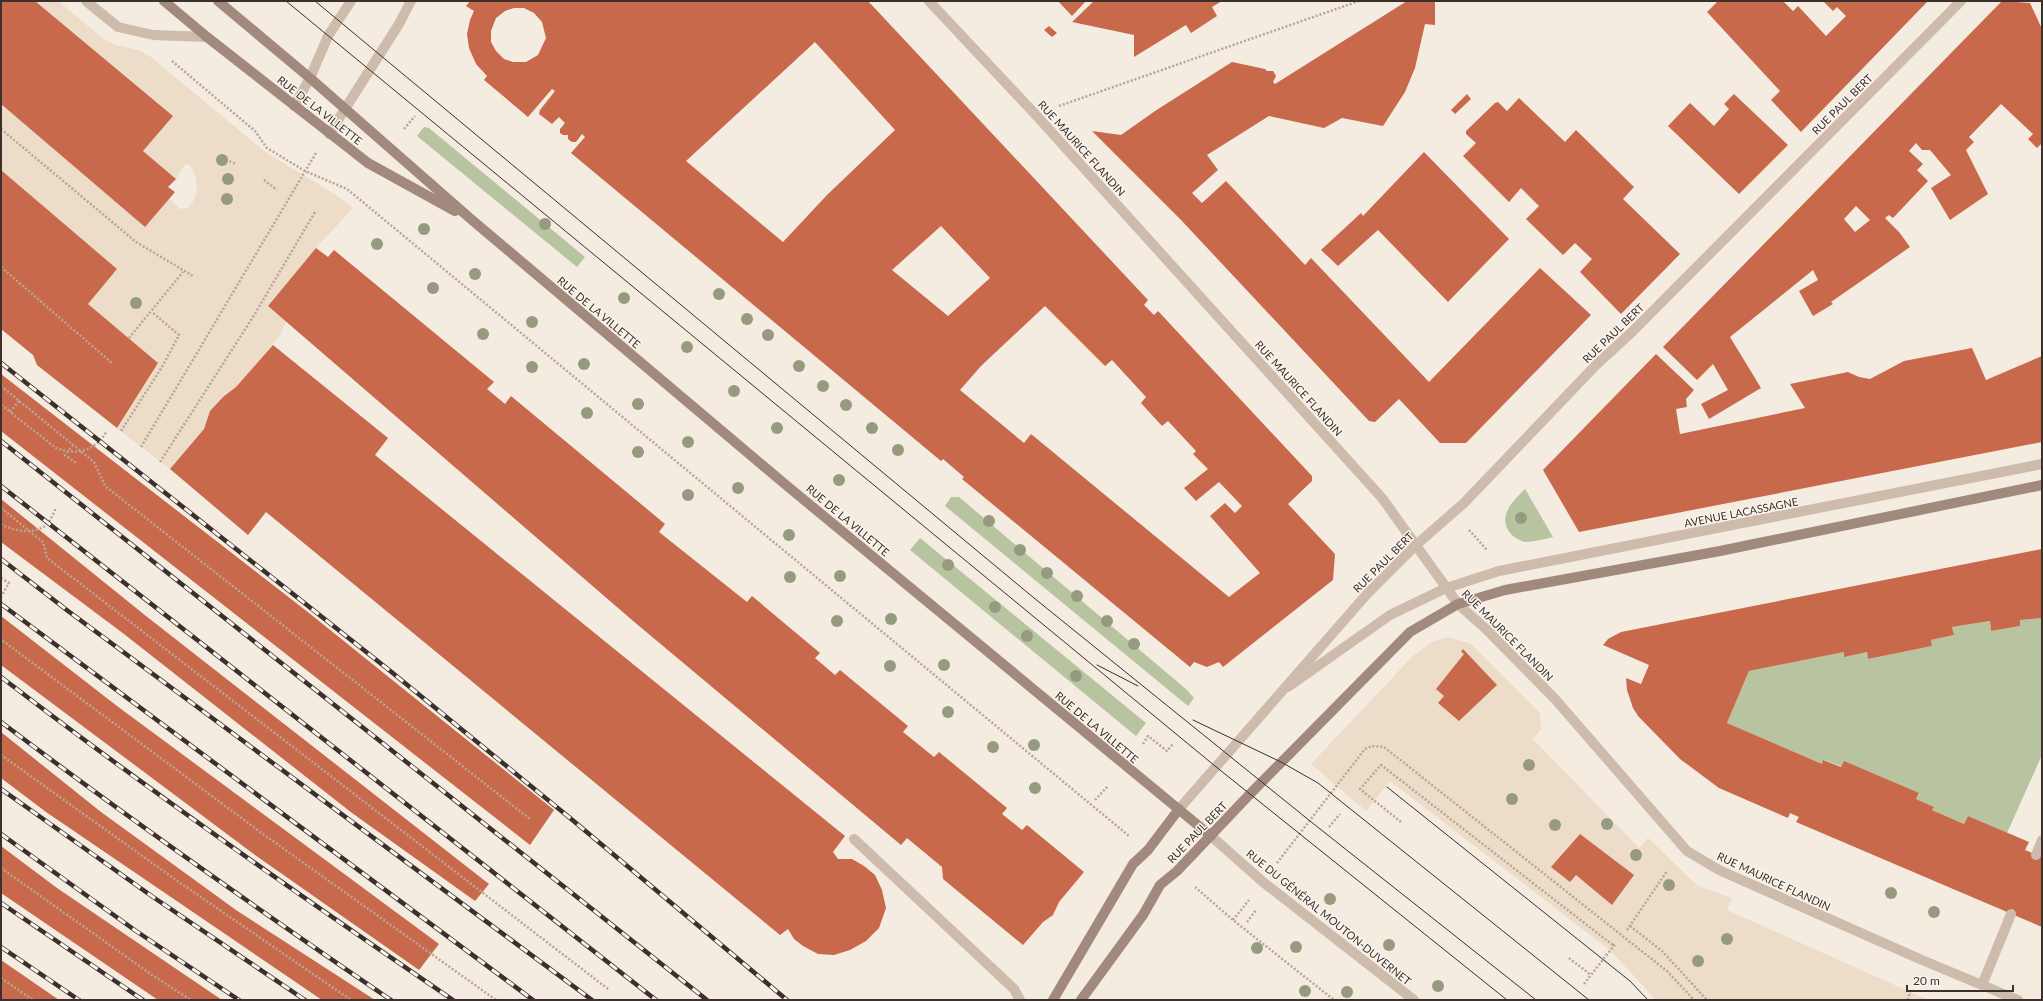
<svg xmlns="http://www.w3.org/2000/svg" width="2043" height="1001" font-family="Lato,sans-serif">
	<rect width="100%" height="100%" fill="#f4ebe1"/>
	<path fill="#b8c4a0" d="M424 127 429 128 585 257 577 267 417 136Z
		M1525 489 1553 537C1544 539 1533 542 1525 542 1520 541 1514 537 1511 534 1496 517 1513 501 1525 489Z
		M951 497H959L1187 690 1194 698 1188 706 945 506Z
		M920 538 1146 723 1136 736 910 550Z
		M2042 618V755L2007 833 1968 816 1964 824 1932 810 1933 807 1916 799 1919 794 1824 760 1822 764 1727 723 1749 671 1844 652 1845 656 1867 652 1868 659 1932 646 1931 640 1954 635 1952 627 1990 621 1991 631 2020 626V620Z"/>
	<path fill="#ecdcc8" d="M35 1H58L101 37 115 45 138 50 151 57 264 151 339 197 353 208 316 248 268 306 286 322 279 337 236 387 223 397 210 411 204 429 170 469 117 428 158 363 88 304 117 269 1 170V104L145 227 169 198 180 209 188 208 194 200 197 189 196 178 191 166 186 163 176 179 143 151 173 115Z
		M1448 637 1471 644 1540 713 1541 729 1533 739 1639 848 1648 838 1698 886 1732 898 1727 910 1928 1000H1656L1611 951 1390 781 1366 811 1311 764 1413 656 1432 642Z"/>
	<path fill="#c8694b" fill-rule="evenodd" d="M1 1H35L173 116 143 151 176 179 168 187 175 192 145 227 1 104Z
		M470 1H868L1148 300 1144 305 1154 315 1158 311 1312 476V481L1288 504 1335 554 1333 580 1223 667 1219 662 1207 667 1194 662 1190 667 962 479 964 477 943 459 941 461 571 153 585 137 582 134 576 142H572L568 139V135H563L560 133V129L565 123 559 117 552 124 539 114 540 110 555 91 552 89 528 117 484 80 487 76 476 64 469 48 467 34 470 20 474 11 466 6ZM524 8 534 13 542 22 546 38 538 55 526 62H513L504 59 496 51 491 42V31L496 18 505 11 514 8ZM815 42 895 130 827 195 783 242 686 161ZM941 226 990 278 948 316 892 270ZM1045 306 1105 366 1112 360 1146 397 1141 403 1162 426 1168 421 1196 451 1193 454 1208 469 1184 488 1196 501 1219 482 1242 506 1235 513 1225 503 1210 516 1260 573 1229 597 1031 434 1024 443 960 390 981 366Z
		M1058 1H1086L1072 16Z
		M1094 1H1222L1212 7 1217 16 1191 33 1186 25 1134 57V35L1072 22Z
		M1407 1H1435V25L1425 24 1415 68 1405 92 1383 126 1342 118 1324 128 1269 116 1207 155 1218 170 1192 193 1202 203 1226 181 1305 265 1311 258 1429 382 1540 268 1591 315 1466 443H1440L1399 399 1375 422 1369 421 1182 221 1092 131 1121 135 1155 111 1232 62 1265 69 1267 71H1273L1276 76 1273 82 1275 84Z
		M1718 1H1783L1793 11 1798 6 1826 36 1846 16 1837 7 1833 11 1823 1H1928L1801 132 1771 100 1780 91 1707 12Z
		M2002 1 2030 3 2042 29V143L2037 148 2028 139 2033 134 2001 104 1969 137 1974 142 1966 150 1988 194 1950 220 1931 188 1951 175 1930 150H1922L1916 143 1909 151 1923 164 1917 170 1928 181 1893 218 1889 215 1885 218 1899 232 1910 247 1831 302 1833 304 1813 316 1799 291 1818 280 1813 270 1730 337 1761 388 1709 419 1701 404 1728 390 1713 364 1697 380 1663 347ZM1856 206 1870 220 1855 232 1844 219Z
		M1049 26 1057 33 1052 37 1044 30Z
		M1467 94 1471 99 1455 114 1451 110Z
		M1734 94 1788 145 1739 194 1668 126 1690 103 1714 126 1729 109 1724 104Z
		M1519 98 1565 142 1576 130 1634 187 1623 199 1680 254 1621 314 1580 272 1592 259 1575 243 1563 255 1526 219 1539 206 1521 188 1509 202 1463 156 1476 143 1466 134V131L1495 103 1498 102 1507 111Z
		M1424 152 1509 239 1448 302 1378 230 1338 266 1321 250 1361 213 1363 216Z
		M1 170 117 269 88 304 158 363 117 428 37 365 33 355 1 329Z
		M316 248 328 257 334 250 494 382 487 389 505 404 511 396 665 524 659 532 747 602 752 596 820 653 815 658 835 675 840 670 908 726 903 732 934 757 939 752 1007 808 1002 814 1022 830 1027 825 1084 872 1059 902 1053 915 1043 922 1023 945 943 879 942 867 907 838 901 845 632 620 268 306Z
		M273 345 388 438 375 455 845 836 833 852 838 859H852L864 866 875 875 882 890 886 908 879 928 866 941 850 950 834 955 818 954 803 946 794 939 788 929 780 935 266 512 248 535 170 469 204 429 210 411 223 397 236 387Z
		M1972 348 1986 380 2042 356V442L1579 532 1543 470 1656 354 1694 390 1686 399 1687 407 1676 409 1680 434 1805 408 1790 384 1848 372 1859 377 1870 379 1904 361Z
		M1 374 309 613 554 810 530 845 1 431Z
		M1 499 146 616 489 884 475 901 352 813 124 634 1 542Z
		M2042 549V618L2020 620V626L1991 631 1990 621 1952 627 1954 635 1931 640 1932 646 1868 659 1867 652 1844 657V652L1749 671 1727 723 1822 764 1823 760 1841 767 1844 761 1919 793 1916 799 1934 807 1932 810 1964 824 1968 816 2029 842 2025 850 2042 857V927L1796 822 1799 817 1790 813 1788 818 1719 788 1680 759 1638 716 1633 708 1627 690 1626 678 1641 684 1649 665 1603 645 1608 639 1621 632Z
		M1 616 117 706 439 944 419 970 255 855 1 665Z
		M1463 649 1497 685 1459 721 1438 703 1444 696 1436 689 1464 654 1461 652Z
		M1 732 101 812 236 910 375 1000H322L46 812 1 778Z
		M1580 834 1634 875 1612 905 1576 875 1570 882 1551 867Z
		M1 846 57 888 222 1000H158L1 893Z
		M1 960 59 1000H1Z"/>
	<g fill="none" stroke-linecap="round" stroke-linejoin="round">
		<path stroke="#b9a596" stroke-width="2.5" stroke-dasharray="2 2" stroke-linecap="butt" d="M172 61 255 131 267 148 305 171 347 189 1129 836
			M1059 106 1359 1
			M1 129 136 242 193 276
			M404 129 415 116
			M222 158 236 164
			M264 180 277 190
			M1 267 113 364
			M129 338 183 272
			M1 386 94 462 105 486 530 819
			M19 401 10 412 56 448C77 456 95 451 107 431
			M1 405 11 412
			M121 431 162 367 179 335 152 312
			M73 445 65 455 76 463
			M141 447 316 153
			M160 462 253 317 315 212
			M1 508 43 542 47 558 608 989
			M1 524C13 531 34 535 46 525 51 520 53 514 56 508
			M1469 530 1487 550
			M1 578 9 583 1 597
			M1 637 3 641 263 834 496 1000
			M1143 744 1148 736 1167 751 1173 744
			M1 755 176 880 351 1000
			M1095 800 1108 786
			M1401 822 1360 789 1381 765 1614 946
			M1329 827 1340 814
			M1277 863 1365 749 1372 746 1384 747 1668 972 1694 1000
			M1 868 152 975 191 1000
			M1195 887 1233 920 1334 1000
			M1233 920 1249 900
			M1247 922 1256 910
			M1630 926 1662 951 1707 1000
			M1627 930 1667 871
			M1569 958 1591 975
			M1 978 33 1000
			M1584 984 1616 943
			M1908 1000 1910 992"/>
		<path stroke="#cdbbac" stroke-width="10" d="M86 1 118 27 153 35 207 37
			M1288 687 1390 615 1446 588 1499 571 2042 464
			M854 839 1014 989 1020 1000
			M2036 855 2042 840
			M1982 985 2011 914"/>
		<path stroke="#cdbbac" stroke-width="10" d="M929 1 1035 114 1382 498 1458 604 1486 629 1555 699 1687 851 1719 870 1922 960 2018 1000
			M1179 809 1367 594 1416 545 1464 503 1596 365 1633 331 1961 1
			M1211 836 1263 882 1414 1000"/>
		<path stroke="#cdbbac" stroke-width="10" d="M294 106 310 78 328 36 351 1
			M329 134 399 24 411 1"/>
		<path stroke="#a18a7d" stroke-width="10" d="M164 1 207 37 368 163 455 211
			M218 1 310 78 472 220 786 485 1211 836
			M1053 1000 1133 864 1148 850 1179 809
			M1081 1000 1143 915 1160 885 1177 871 1250 794 1410 632 1458 604 1505 590 1720 551 2042 485"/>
		<path stroke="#3b302b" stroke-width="1" d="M286 1 1215 766 1507 1000
			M315 1 1034 598 1310 821 1536 1000
			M1097 665 1138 686
			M1193 720 1281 762 1318 783 1589 1000
			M1387 787 1630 981 1648 1000"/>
		<defs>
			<path id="rail" d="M1 363 389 670 570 818 787 1000
				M1 441 707 1000
				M1 486 656 1000
				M1 559 68 611 592 1000
				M1 604 533 1000
				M1 677C148 790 300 896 453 1000
				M1 722C128 818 259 910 391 1000
				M1 789 153 897 305 1000
				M1 834 136 931 239 1000
				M1 903 143 1000
				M1 947 79 1000"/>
		</defs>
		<use href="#rail" stroke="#3b302b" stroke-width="4.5"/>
		<use href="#rail" stroke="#fbf5ee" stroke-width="3" stroke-dasharray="9" stroke-linecap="butt"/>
	</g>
	<g fill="#969b7f">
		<circle cx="222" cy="160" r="6"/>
		<circle cx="228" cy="179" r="6"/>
		<circle cx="227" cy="199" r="6"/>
		<circle cx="545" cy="224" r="6"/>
		<circle cx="424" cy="229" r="6"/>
		<circle cx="377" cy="244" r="6"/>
		<circle cx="475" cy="274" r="6"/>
		<circle cx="433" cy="288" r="6"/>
		<circle cx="719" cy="294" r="6"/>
		<circle cx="624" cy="298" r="6"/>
		<circle cx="136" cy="303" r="6"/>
		<circle cx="747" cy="319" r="6"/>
		<circle cx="532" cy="322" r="6"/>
		<circle cx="483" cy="334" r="6"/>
		<circle cx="768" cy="335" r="6"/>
		<circle cx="687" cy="347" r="6"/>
		<circle cx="584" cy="364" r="6"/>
		<circle cx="799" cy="366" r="6"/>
		<circle cx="532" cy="367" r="6"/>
		<circle cx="823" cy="386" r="6"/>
		<circle cx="734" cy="391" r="6"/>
		<circle cx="638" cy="404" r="6"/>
		<circle cx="846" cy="405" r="6"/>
		<circle cx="587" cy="413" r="6"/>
		<circle cx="777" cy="428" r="6"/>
		<circle cx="872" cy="428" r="6"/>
		<circle cx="688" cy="442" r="6"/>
		<circle cx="898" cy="450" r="6"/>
		<circle cx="638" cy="452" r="6"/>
		<circle cx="839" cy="480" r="6"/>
		<circle cx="738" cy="488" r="6"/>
		<circle cx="688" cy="495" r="6"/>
		<circle cx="1521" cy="518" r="6"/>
		<circle cx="989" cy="521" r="6"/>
		<circle cx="789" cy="535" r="6"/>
		<circle cx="1020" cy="550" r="6"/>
		<circle cx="948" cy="565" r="6"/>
		<circle cx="1047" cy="573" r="6"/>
		<circle cx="840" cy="576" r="6"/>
		<circle cx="790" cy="577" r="6"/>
		<circle cx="1077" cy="596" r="6"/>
		<circle cx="995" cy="607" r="6"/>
		<circle cx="891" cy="619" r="6"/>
		<circle cx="837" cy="621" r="6"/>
		<circle cx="1107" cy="621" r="6"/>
		<circle cx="1027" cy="636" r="6"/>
		<circle cx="1134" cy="644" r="6"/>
		<circle cx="944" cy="665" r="6"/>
		<circle cx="890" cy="666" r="6"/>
		<circle cx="1076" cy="676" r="6"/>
		<circle cx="948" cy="712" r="6"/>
		<circle cx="1034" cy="745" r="6"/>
		<circle cx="993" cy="747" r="6"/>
		<circle cx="1529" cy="765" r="6"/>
		<circle cx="1035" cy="788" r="6"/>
		<circle cx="1512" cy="799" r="6"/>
		<circle cx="1607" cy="824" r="6"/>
		<circle cx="1555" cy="825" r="6"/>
		<circle cx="1636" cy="855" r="6"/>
		<circle cx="1669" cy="885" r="6"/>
		<circle cx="1891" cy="893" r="6"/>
		<circle cx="1330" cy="899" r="6"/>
		<circle cx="1934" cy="912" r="6"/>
		<circle cx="1727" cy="939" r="6"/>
		<circle cx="1389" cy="945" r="6"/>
		<circle cx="1296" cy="947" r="6"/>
		<circle cx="1257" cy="948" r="6"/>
		<circle cx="1698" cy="961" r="6"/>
		<circle cx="1438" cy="986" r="6"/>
		<circle cx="1305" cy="991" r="6"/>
		<circle cx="1347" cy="992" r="6"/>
	</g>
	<g text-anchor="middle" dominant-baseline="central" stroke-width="3" stroke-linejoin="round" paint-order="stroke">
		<g font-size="11" fill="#3b302b" stroke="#fbf5ee">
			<text transform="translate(1842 104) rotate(-45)">RUE PAUL BERT</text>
			<text transform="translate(320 110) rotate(38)">RUE DE LA VILLETTE</text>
			<text transform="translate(1082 148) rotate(48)">RUE MAURICE FLANDIN</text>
			<text transform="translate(599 312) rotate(40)">RUE DE LA VILLETTE</text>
			<text transform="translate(1613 333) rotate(-44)">RUE PAUL BERT</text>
			<text transform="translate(1299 388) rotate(48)">RUE MAURICE FLANDIN</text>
			<text transform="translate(1741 512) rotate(-11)">AVENUE LACASSAGNE</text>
			<text transform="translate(848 520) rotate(40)">RUE DE LA VILLETTE</text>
			<text transform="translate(1383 562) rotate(-45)">RUE PAUL BERT</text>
			<text transform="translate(1508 635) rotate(45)">RUE MAURICE FLANDIN</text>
			<text transform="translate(1097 727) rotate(40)">RUE DE LA VILLETTE</text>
			<text transform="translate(1197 832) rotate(-46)">RUE PAUL BERT</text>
			<text transform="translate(1774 881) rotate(25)">RUE MAURICE FLANDIN</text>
			<text transform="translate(1329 917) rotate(39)">RUE DU GÉNÉRAL MOUTON-DUVERNET</text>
		</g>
	</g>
	<rect width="2043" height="1001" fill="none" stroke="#3b302b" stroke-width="4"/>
	<path d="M1907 985v6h106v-6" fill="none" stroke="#3b302b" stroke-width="2"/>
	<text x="1913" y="985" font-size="12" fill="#3b302b" stroke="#fbf5ee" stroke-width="3" paint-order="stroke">20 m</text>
</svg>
